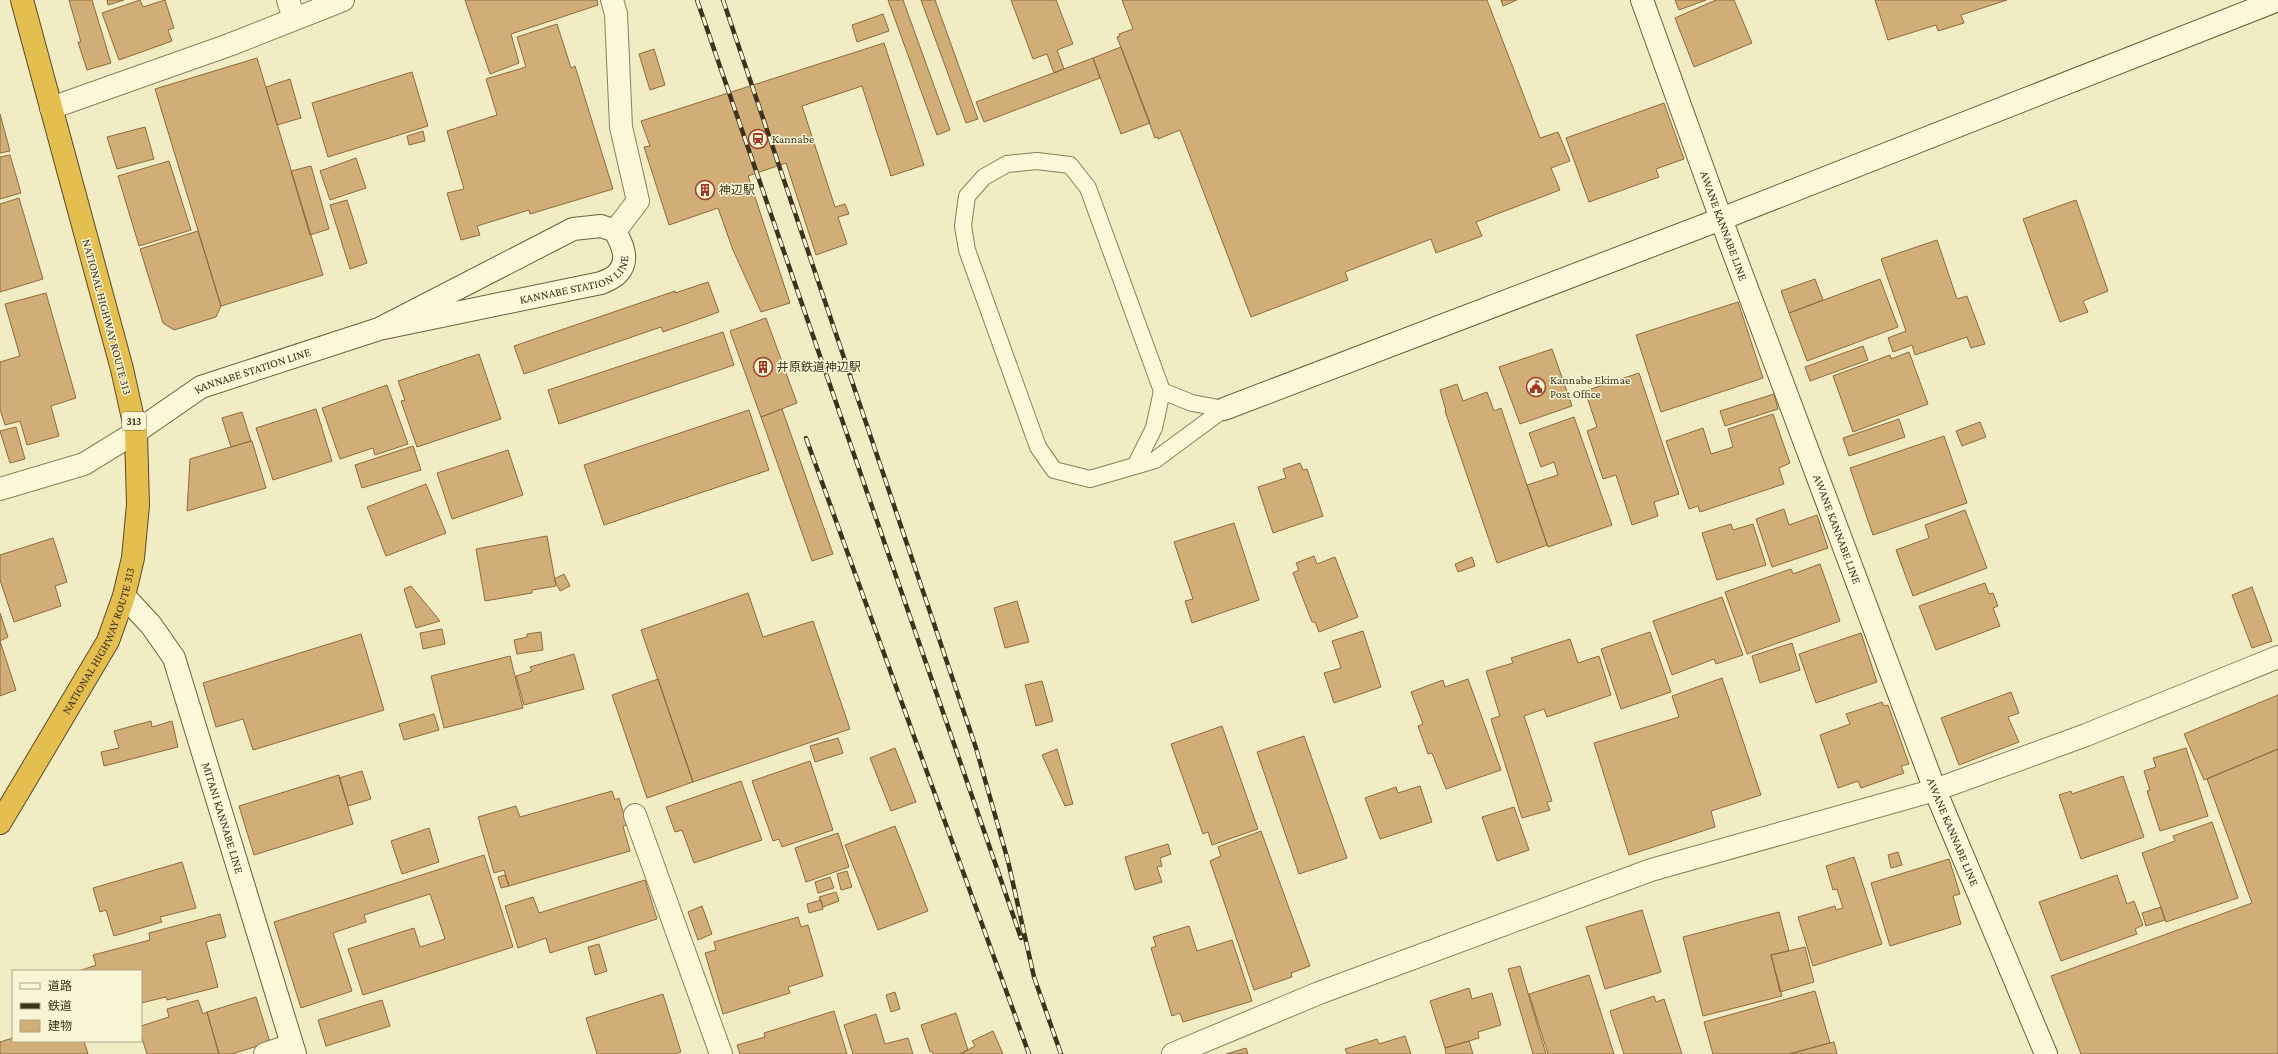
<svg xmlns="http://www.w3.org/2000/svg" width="2278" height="1054" font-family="'Crimson Pro','Noto Sans JP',serif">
	<rect width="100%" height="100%" fill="#f1ecc4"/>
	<path fill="#d1ad77" stroke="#8e6b3d" d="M69 0H92L111 63 87 70 78 42H81Z
		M107 0H124L108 5Z
		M140 0 143 7 165 0 174 28 168 30 172 41 119 60 102 13Z
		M465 0H597L598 5 511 34 519 63 490 74Z
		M888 0H903L950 130 937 135Z
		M921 0H935L978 119 966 123Z
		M1011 0H1056L1073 44 1057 50 1064 69 1054 73 1047 54 1033 59Z
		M1122 0H1487L1540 138 1558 132 1570 161 1551 168 1560 190 1476 222 1482 236 1436 253 1431 239 1345 272 1348 280 1251 317 1180 130 1158 139V137L1155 138 1117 37 1120 36 1119 34 1133 29Z
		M1501 0H1517L1503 6Z
		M1675 0H1706L1679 10Z
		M1716 0H1734L1752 43 1694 67 1675 18Z
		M1875 0H2007L1961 15 1964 23 1938 31 1936 25 1888 40Z
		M883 14 889 31 857 42 852 25Z
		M557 24 571 68 575 66 613 189 530 214 529 210 477 226 480 235 461 240 447 193 464 189 447 131 497 115 486 79 526 67 517 37Z
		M884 43 924 165 891 176 862 86 802 106 835 207 845 204 849 214 838 217 847 244 816 255 786 163 748 176 790 303 761 312 733 250 718 208 669 225 644 147 650 146 641 121Z
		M1121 47 1150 123 1121 134 1093 58Z
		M654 49 665 85 650 90 639 54Z
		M257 58 323 275 221 306 155 89Z
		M1093 58 1100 78 984 122 976 102Z
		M412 72 428 126 328 157 312 103Z
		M290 79 301 118 277 125 266 87Z
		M1664 103 1684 159 1656 169 1659 177 1589 202 1566 138Z
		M0 114 10 151 0 153Z
		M145 127 154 159 117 169 107 137Z
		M423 131 425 141 409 145 407 136Z
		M10 155 21 193 0 199V157Z
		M356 158 366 188 330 200 320 171Z
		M169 161 191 230 139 246 118 176Z
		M311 166 329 229 310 235 291 171Z
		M19 198 43 279 0 292V204Z
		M347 200 367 263 350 269 330 205Z
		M2076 200 2108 291 2083 301 2088 312 2060 322 2023 219Z
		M198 231 221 306 216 317 174 330 163 323 140 249Z
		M1937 240 1957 299 1967 296 1985 344 1971 348 1967 337 1915 355 1912 345 1893 352 1888 338 1906 331 1881 259Z
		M1815 279 1823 300 1789 313 1781 291Z
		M1880 279 1898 327 1807 361 1789 313Z
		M708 282 719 312 663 332 661 327 524 374 514 346 675 291V293Z
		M46 293 76 398 51 406 59 436 27 445 20 421 5 425 0 409V362L20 356 5 304Z
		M1738 302 1763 378 1661 412 1636 335Z
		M766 318 797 403 761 417 730 331Z
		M723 332 734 365 559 424 548 390Z
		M1863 346 1868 360 1810 381 1805 367Z
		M1552 349 1572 406 1520 424 1499 367Z
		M1909 352 1928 404 1853 432 1833 376 1890 355 1891 359Z
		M479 354 501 419 417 447 401 401 405 400 398 381Z
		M1639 373 1679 494 1654 502 1658 516 1632 525 1616 475 1603 479 1587 431 1597 427 1585 391Z
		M1457 384 1463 401 1487 392 1494 411 1501 408 1547 545 1497 563 1445 411H1446L1440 390Z
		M387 385 408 444 375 455 373 448 340 459 322 408Z
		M1774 394 1778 409 1725 426 1720 411Z
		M316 409 332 461 273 480 256 428Z
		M782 409 833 554 812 561 761 417Z
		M749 410 769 470 604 525 584 465Z
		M242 412 251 441 231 447 222 418Z
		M1773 414 1790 463 1779 468 1784 484 1700 512 1698 506 1689 509 1666 441 1703 428 1711 454 1733 447 1728 429Z
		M1574 417 1612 525 1548 547 1527 485 1558 475 1554 462 1541 467 1529 433Z
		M1899 419 1905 437 1849 456 1843 438Z
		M1980 422 1986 437 1962 446 1956 431Z
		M16 427 25 459 10 463 0 431Z
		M1944 436 1967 503 1873 535 1850 468Z
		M251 441H252L266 488 187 511 190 459Z
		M413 446 421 470 362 488 355 465Z
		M508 450 523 495 452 519 437 473Z
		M1300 463 1303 470 1307 469 1323 516 1273 533 1258 487 1286 478 1283 469Z
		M426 484 446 533 386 556 367 507Z
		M1784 509 1789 525 1817 515 1828 548 1772 567 1756 519Z
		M1965 510 1987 568 1913 596 1896 550 1929 538 1925 525Z
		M1234 523 1259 600 1192 623 1185 601 1193 599 1174 542Z
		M1731 524 1733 530 1753 524 1766 565 1717 580 1702 533Z
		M547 536 556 586 532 590V593L485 601 476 549Z
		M53 538 67 582 55 586 61 606 14 622 0 580V555Z
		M1314 556 1317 564 1335 557 1358 617 1319 632 1315 622H1312L1293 573 1299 570 1296 563Z
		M1472 557 1475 566 1458 572 1455 564Z
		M1820 564 1840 621 1747 654 1725 592 1791 569 1793 574Z
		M564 574 570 586 560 591 554 579Z
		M1985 583 1989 594 1993 593 1998 606 1993 608 2000 626 1936 650 1919 606Z
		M411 586 440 621 416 628 404 589Z
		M2252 587 2272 641 2252 648 2232 595Z
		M748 593 763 637 813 621 850 729 693 782 641 630Z
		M1722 597 1743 655 1716 664 1714 659 1672 675 1653 621Z
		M1017 601 1029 642 1005 648 994 608Z
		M0 613 8 637 0 641Z
		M442 629 445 644 423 649 420 633Z
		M1363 631 1381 687 1334 703 1324 673 1341 668 1332 641Z
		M541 632 543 650 517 654 514 640 527 637V634Z
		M1650 632 1671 692 1621 709 1601 649Z
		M1861 633 1877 682 1816 703 1799 654Z
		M361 634 384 710 253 750 243 719 216 727 203 683Z
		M1570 639 1578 663 1599 656 1611 695 1547 717 1544 709 1524 716 1552 801 1547 802 1550 810 1522 818 1493 726 1491 719 1500 716 1486 671 1513 663 1511 658Z
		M0 641 16 690 0 696Z
		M1792 643 1800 670 1760 683 1752 656Z
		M574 654 584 689 524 705 516 676 532 671 530 667Z
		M510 656 523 708 444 728 431 676Z
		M1722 678 1761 795 1711 811 1715 827 1629 855 1594 743 1679 717 1672 696Z
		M658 679 693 782 647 798 612 695Z
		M1468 679 1501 770 1446 789 1432 753 1428 754 1418 726 1423 724 1411 692 1443 680 1445 687Z
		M1042 681 1053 721 1036 726 1025 685Z
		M2011 692 2019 713 2008 717 2019 742 1959 765 1941 718Z
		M2278 695V749L2204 780 2184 734Z
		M1882 702 1884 706 1888 705 1909 764 1901 766 1904 773 1861 788 1858 781 1838 788 1820 735 1850 724 1846 714Z
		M434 714 439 730 404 740 399 724Z
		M151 721 152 727 172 721 178 747 104 766 101 752 119 748 114 731Z
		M1222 726 1258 829 1212 845 1208 832 1203 834 1171 744Z
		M1304 736 1347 858 1299 874 1257 752Z
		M838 738 843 753 815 762 810 746Z
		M895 748 916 802 891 811 870 758Z
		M2186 748 2208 816 2160 831 2147 791 2150 790 2144 771 2156 767 2153 758Z
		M1057 749 1073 804 1065 806 1042 755Z
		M2278 749V1054H2081L2051 976 2252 903 2207 779Z
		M810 761 833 830 782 847 779 839 773 841 752 781Z
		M362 771 371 799 348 806 339 778Z
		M339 775 353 824 254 855 239 806Z
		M2123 776 2144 837 2081 859 2059 795 2071 791 2072 794Z
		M741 781 762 840 694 863 682 830 675 832 666 807Z
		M1420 786 1432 822 1380 839 1365 798 1396 787 1398 793Z
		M612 791 615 800 619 798 627 825 623 826 630 851 509 886 504 870 494 873 478 817 516 806 520 817Z
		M1514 807 1529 850 1497 861 1482 817Z
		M2212 822 2238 898 2166 922 2142 853 2175 841 2173 836Z
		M895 826 928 911 878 930 845 845Z
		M429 828 439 862 402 874 391 841Z
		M1261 831 1310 966 1291 973 1292 977 1254 990 1210 861 1221 856 1218 847Z
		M838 833 849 867 806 882 795 848Z
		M1168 844 1171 854 1160 858 1162 866 1157 867 1162 882 1135 890 1125 857Z
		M1898 852 1902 865 1891 868 1888 855Z
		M484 855 513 947 363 995 348 949 414 928 420 947 445 939 430 894 364 915 366 922 333 933 352 991 301 1008 274 922Z
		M1854 857 1882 944 1813 966 1798 917 1835 906 1836 910 1843 908 1837 889 1833 890 1826 866Z
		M1949 859 1960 894 1953 896 1961 924 1890 946 1871 883Z
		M182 862 196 908 160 917 162 922 114 936 106 910 100 912 93 888Z
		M847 871 852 887 841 890 837 874Z
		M505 875 509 886 501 888 498 877Z
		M2117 875 2127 904 2134 901 2143 925 2135 929 2137 934 2061 961 2039 902Z
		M830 877 834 888 818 893 815 882Z
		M645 880 657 919 550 953 546 938 518 948 505 906 533 897 539 913Z
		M836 892 839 901 823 907 819 897Z
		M821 900 823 909 809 913 807 904Z
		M702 906 712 934 698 940 688 912Z
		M2161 907 2165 920 2146 926 2142 913Z
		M1642 910 1661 972 1605 989 1586 927Z
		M1779 912 1789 951 1771 955 1782 996 1703 1016 1683 937Z
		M220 914 226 937 206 942 218 987 167 1000 166 997 141 1003V971H79L96 965 93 955 150 940 149 933Z
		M798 917 801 927 808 925 823 976 788 987 790 993 723 1014 705 953 716 950 714 942Z
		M1189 926 1197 951 1232 940 1252 1001 1183 1022 1180 1013 1172 1016 1151 948 1156 946 1153 937Z
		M599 944 607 971 595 975 588 947Z
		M1805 947 1814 982 1780 992 1771 955Z
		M1520 966 1546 1054H1533L1508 969Z
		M1589 975 1614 1054H1548L1529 994Z
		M1469 988 1472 999 1492 993 1501 1025 1478 1032 1479 1038 1445 1048 1430 1001Z
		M1815 991 1830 1043 1789 1054H1713L1704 1022Z
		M895 992 900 1009 891 1012 886 995Z
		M663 994 681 1052 674 1054H597L586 1018Z
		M1654 996 1656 1002 1664 999 1682 1054H1624L1610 1011Z
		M256 997 270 1042 232 1054H219L207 1012Z
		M198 1000 203 1014 207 1012 219 1054H147L141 1035V1026L169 1017 167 1009Z
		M382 1000 390 1026 326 1046 318 1020Z
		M834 1011 847 1054H740L737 1045 765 1037 764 1033Z
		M956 1013 968 1050 960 1054H933L932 1051 930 1052 921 1025Z
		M876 1014 885 1044 908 1038 913 1054H853L844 1025Z
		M993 1031 1003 1054H960L975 1046 972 1041Z
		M1405 1036 1411 1054H1347L1345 1049 1377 1039 1379 1044Z
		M13 1038V1041H84L88 1054H0V1042Z
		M1469 1041 1473 1054H1446L1445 1048Z
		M1834 1042 1837 1054H1789L1830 1043Z
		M1246 1048 1248 1054H1226Z"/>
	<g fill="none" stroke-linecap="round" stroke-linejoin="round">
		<defs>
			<path id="lane" d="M1037 161 1070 165 1088 188 1162 391 1192 403 1224 409 1155 460 1090 479 1054 470 1038 447 967 250 963 226 967 196 984 177 1007 164Z
				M1135 466 1154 428 1162 391"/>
			<path id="street" d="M288 0 294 19
				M612 0 616 14 621 127 638 201 615 231
				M51 108 229 45 343 0
				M0 489 84 464 136 432
				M635 815 721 1054
				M265 1054 292 1045
				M1173 1054 1319 993 1651 870 1935 790 2086 735 2278 657"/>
			<g id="secondary">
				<path id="s1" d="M1642 0 1721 219 1935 790 2046 1054"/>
				<path d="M1224 409 1721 219 2278 0"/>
				<path id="s2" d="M136 432 201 387 379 329 601 283C606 281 615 277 618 273 630 260 622 244 615 231L601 226 573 229 379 329"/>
				<path id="s3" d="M124 596 151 625 174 658 295 1054"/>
			</g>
			<g id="highway">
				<path id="s4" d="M0 823 108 641 124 596 133 558 138 505 136 432 122 369 22 0"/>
			</g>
		</defs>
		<use href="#lane" stroke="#8d7e59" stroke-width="18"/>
		<use href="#street" stroke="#8d7e59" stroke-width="24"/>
		<use href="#secondary" stroke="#6f5e3c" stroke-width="24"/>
		<use href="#highway" stroke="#5a4a2d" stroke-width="24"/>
		<use href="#lane" stroke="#fbf7d8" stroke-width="16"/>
		<use href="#street" stroke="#fbf7d8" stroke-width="22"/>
		<use href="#secondary" stroke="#fbf7d8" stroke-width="22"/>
		<use href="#highway" stroke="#e5be50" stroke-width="22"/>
		<defs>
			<path id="rail" d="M697 0 1021 938
				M723 0 976 748 1008 861 1034 977 1061 1054
				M806 438 1029 1054"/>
		</defs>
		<use href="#rail" stroke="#3c321e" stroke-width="4.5"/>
		<use href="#rail" stroke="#f8f4d4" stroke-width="3" stroke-dasharray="9" stroke-linecap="butt"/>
	</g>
	<defs>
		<symbol id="station-ring" viewBox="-11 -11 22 22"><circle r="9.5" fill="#f8f4d4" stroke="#a03a25" stroke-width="1.5"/><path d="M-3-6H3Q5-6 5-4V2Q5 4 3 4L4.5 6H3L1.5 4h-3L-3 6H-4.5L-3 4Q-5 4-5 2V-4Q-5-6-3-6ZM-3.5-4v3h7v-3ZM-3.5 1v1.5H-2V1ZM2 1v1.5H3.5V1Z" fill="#a03a25"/></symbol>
		<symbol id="building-ring" viewBox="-11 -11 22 22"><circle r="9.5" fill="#f8f4d4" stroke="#a03a25" stroke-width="1.5"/><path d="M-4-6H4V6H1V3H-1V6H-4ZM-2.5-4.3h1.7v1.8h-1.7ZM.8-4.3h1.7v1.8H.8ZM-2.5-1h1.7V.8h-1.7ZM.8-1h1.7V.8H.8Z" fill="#a03a25"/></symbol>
		<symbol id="civic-ring" viewBox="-11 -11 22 22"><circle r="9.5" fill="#f8f4d4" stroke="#a03a25" stroke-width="1.5"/><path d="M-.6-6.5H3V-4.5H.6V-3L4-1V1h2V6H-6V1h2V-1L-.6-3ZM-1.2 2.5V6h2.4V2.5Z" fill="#a03a25"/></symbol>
	</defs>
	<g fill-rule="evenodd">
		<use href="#station-ring" x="747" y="128" width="22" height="22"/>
		<use href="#building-ring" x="694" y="179" width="22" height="22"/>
		<use href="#building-ring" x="752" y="356" width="22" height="22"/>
		<use href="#civic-ring" x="1525" y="376" width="22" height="22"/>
	</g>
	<g text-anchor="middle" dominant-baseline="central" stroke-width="3" stroke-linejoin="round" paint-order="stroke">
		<rect fill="#f8f4d4" stroke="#746c55" stroke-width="1" x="122" y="412" width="24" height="18" rx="3"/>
		<g font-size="11" font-weight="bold" fill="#3c321e">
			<text x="134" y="421">313</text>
		</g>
		<g font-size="12" fill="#3c321e" stroke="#f8f4d4" text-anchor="start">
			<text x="772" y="139">Kannabe</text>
			<text x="719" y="190">神辺駅</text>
			<text x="777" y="367">井原鉄道神辺駅</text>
			<text x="1550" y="380">Kannabe Ekimae<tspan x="1550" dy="14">Post Office</tspan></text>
		</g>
		<g font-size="12" fill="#3c321e" stroke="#f8f4d4">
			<text stroke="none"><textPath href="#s1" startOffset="240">AWANE KANNABE LINE</textPath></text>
			<text stroke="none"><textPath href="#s2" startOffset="471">KANNABE STATION LINE</textPath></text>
			<text transform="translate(107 317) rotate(75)">NATIONAL HIGHWAY ROUTE 313</text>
			<text stroke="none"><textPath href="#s2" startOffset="133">KANNABE STATION LINE</textPath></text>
			<text stroke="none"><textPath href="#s1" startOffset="564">AWANE KANNABE LINE</textPath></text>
			<text stroke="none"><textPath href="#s4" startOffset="208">NATIONAL HIGHWAY ROUTE 313</textPath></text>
			<text stroke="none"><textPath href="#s3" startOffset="247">MITANI KANNABE LINE</textPath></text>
			<text stroke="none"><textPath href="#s1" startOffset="888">AWANE KANNABE LINE</textPath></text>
		</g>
	</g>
	<rect x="12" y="970" width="130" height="72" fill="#f8f4d4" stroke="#ada68b"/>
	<rect x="20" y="983" width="20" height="6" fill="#fbf7d8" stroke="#ada68b"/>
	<text x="48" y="990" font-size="12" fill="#3c321e">道路</text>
	<rect x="20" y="1003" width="20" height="6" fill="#3c321e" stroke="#ada68b"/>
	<text x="48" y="1010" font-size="12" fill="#3c321e">鉄道</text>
	<rect x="20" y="1020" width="20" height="12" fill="#d1ad77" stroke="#ada68b"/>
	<text x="48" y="1030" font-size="12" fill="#3c321e">建物</text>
</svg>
